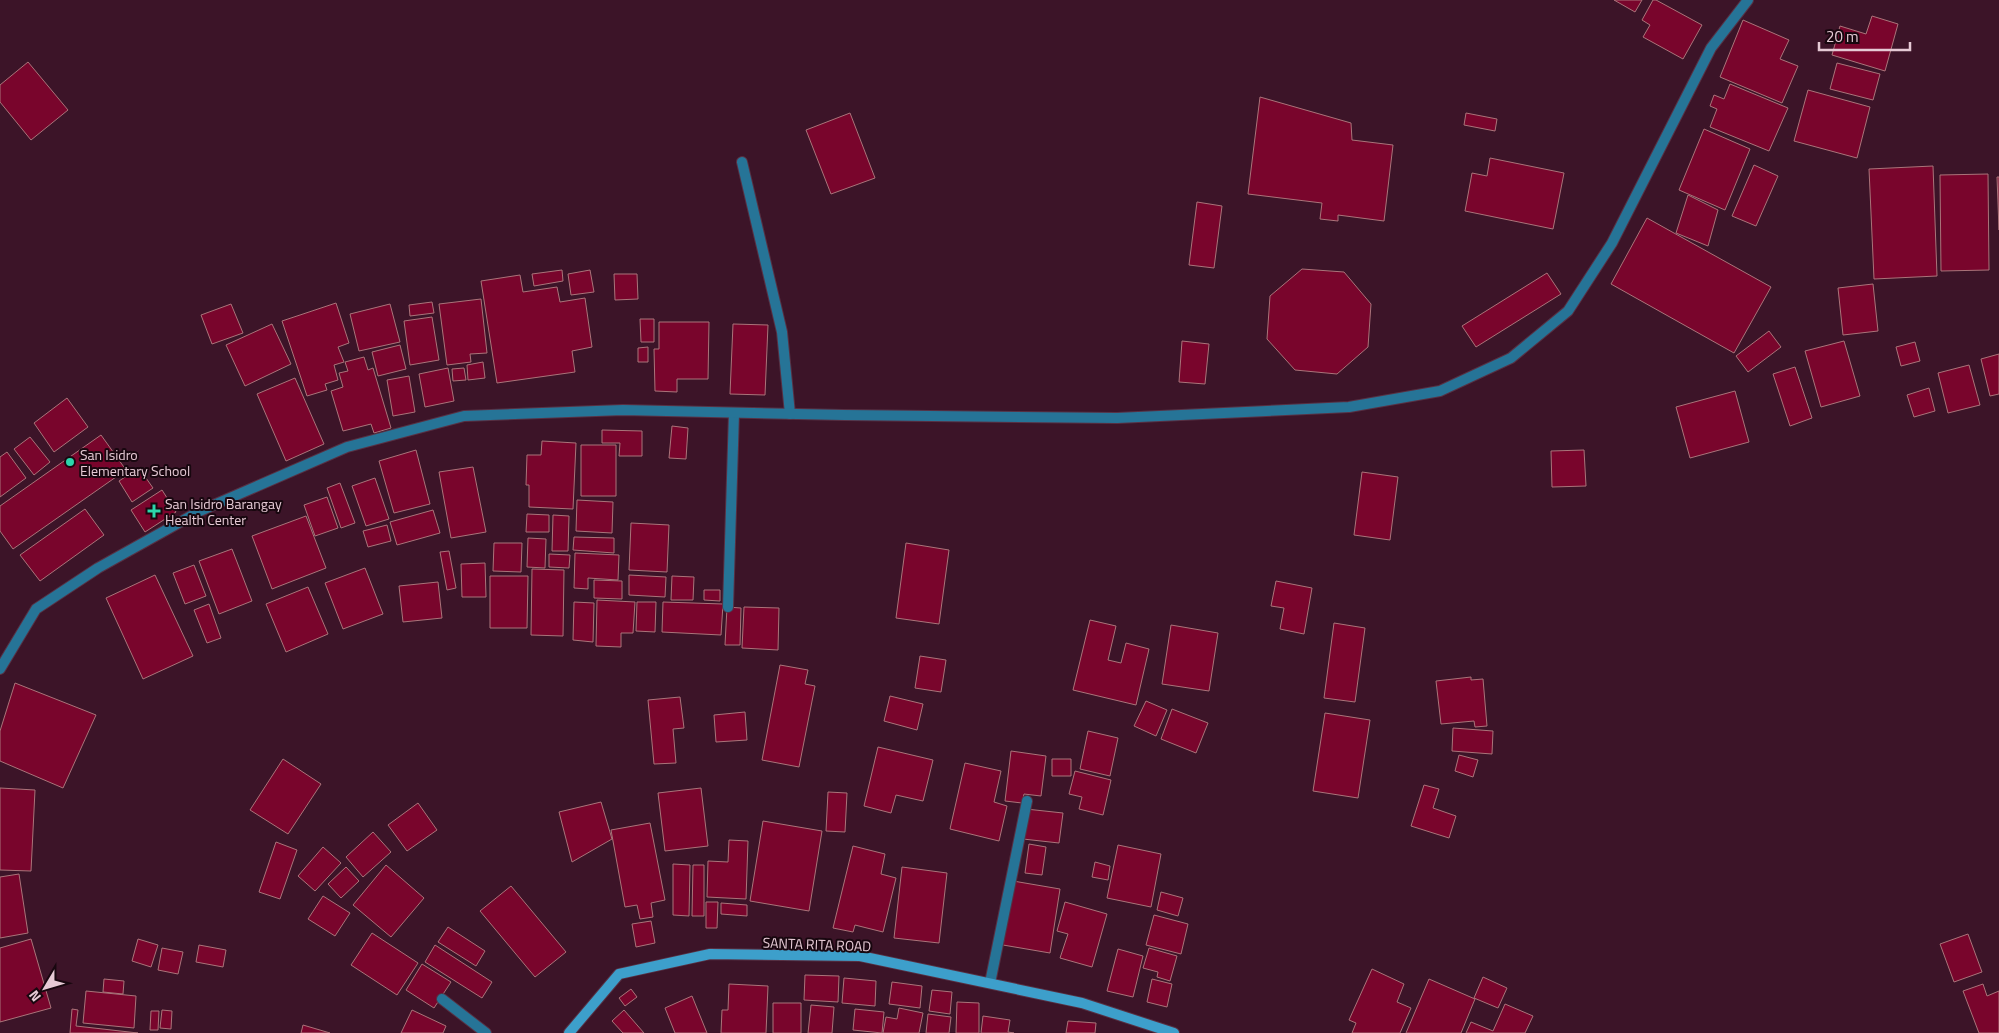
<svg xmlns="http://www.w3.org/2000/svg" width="1999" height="1033" font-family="'Titillium Web',sans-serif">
	<rect width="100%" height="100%" fill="#3c1428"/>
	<path fill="#79052c" stroke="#aa747a" d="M1614 0H1642L1635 12Z
		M1653 0H1656L1702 25 1683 59 1643 37 1650 25 1642 20Z
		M1872 16 1898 24 1885 71 1832 55 1840 26 1866 34Z
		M1743 20 1789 40 1780 59 1798 66 1782 103 1720 77Z
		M28 62 68 110 31 140 0 102V85Z
		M1837 63 1880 74 1873 100 1830 89Z
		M1730 84 1788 108 1769 151 1710 127 1717 109 1710 106 1714 95 1724 99Z
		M1808 90 1870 107 1857 158 1794 141Z
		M1260 97 1351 123 1352 140 1393 145 1384 221 1338 215V221L1320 219 1322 203 1248 194Z
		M850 113 875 178 831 194 806 130Z
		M1466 113 1497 119 1495 131 1464 125Z
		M1704 129 1750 149 1725 210 1679 190Z
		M1490 158 1564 173 1553 229 1465 211 1472 173 1487 176Z
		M1754 165 1778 176 1756 226 1732 216Z
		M1933 166 1937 276 1874 279 1869 169Z
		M1988 174 1989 270 1941 271 1940 175Z
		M1997 177H1999V230Z
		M1688 195 1718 210 1708 246 1676 233Z
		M1197 202 1222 206 1214 268 1189 265Z
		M1647 218 1771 287 1734 353 1611 284Z
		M1302 269 1344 272 1371 304 1368 347 1337 374 1295 370 1267 339 1270 296Z
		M562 270 563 281 534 286 532 274Z
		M590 270 594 292 571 295 568 274Z
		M1547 273 1561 294 1476 347 1462 326Z
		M614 274H637L638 299 615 300Z
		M520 275 523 292 557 287 560 302 585 298 592 347 572 351 575 372 497 383 481 281Z
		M1873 284 1878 331 1843 335 1838 288Z
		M481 299 487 353 470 354 471 362 447 365 439 304Z
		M432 302 434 313 410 316 409 305Z
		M336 303 349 343 338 347 344 362 334 365 338 380 325 384 327 390 307 396 282 321Z
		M231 304 243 333 212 344 201 315Z
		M390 304 400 342 359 351 350 314Z
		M432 317 439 360 410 365 404 321Z
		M640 319H654V342H641Z
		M659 322H709L708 379H677V392L655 391 654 349H659Z
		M272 324 291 364 245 386 226 345Z
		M733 324 768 325 765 395 730 394Z
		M1769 331 1781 347 1748 372 1736 356Z
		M1182 341 1209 344 1205 384 1179 382Z
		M1844 341 1860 396 1821 407 1805 351Z
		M1915 342 1920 361 1901 366 1896 347Z
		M400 345 406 369 378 376 372 352Z
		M648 347V362H638V348Z
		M1999 354V394L1990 396 1981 359Z
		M364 357 368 370 373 368 391 428 374 433 371 424 343 431 331 391 343 387 339 373 348 371 345 362Z
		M483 362 485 378 468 380 467 365Z
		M1969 365 1980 405 1948 413 1938 373Z
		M1795 367 1812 418 1790 426 1773 374Z
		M448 368 454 401 425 407 419 374Z
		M464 368 466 380 453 381 452 369Z
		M409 376 415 412 393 416 387 380Z
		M295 378 324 444 286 461 257 394Z
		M1929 388 1935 411 1914 417 1907 395Z
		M1735 391 1749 442 1690 458 1676 407Z
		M67 398 88 427 54 452 34 423Z
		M672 426 688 428 686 459 669 458Z
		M602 430 642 431V456H619L620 443H602Z
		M101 435 126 470 13 549 0 531V506Z
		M30 437 50 462 34 475 14 449Z
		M542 441 576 443 573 509 529 507V485H526L527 455H541Z
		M581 445H616V496H581Z
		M416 450 430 504 394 513 379 461Z
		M1584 450 1586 486 1552 487 1551 451Z
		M7 452 26 478 0 497V457Z
		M473 467 486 532 451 538 439 472Z
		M139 468 153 488 132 502 119 481Z
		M1362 472 1398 477 1390 540 1354 535Z
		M375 478 389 519 366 526 352 486Z
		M340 483 355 523 341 528 327 488Z
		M162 490 176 512 145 532 131 510Z
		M327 497 338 528 315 536 304 505Z
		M577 500 613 502 612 533 576 531Z
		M85 509 104 535 40 581 20 555Z
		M433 510 440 533 397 545 390 522Z
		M527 514 549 515V532H526Z
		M553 515 569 516 568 551H552Z
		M306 516 326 568 272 589 252 536Z
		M631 523 669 525 667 572 629 570Z
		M387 525 391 541 368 547 363 531Z
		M574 537 614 538V553L573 550Z
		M528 538 546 539 545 568 527 567Z
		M494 543H522L521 572 493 571Z
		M906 543 949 550 939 624 896 618Z
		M232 549 252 601 219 614 199 561Z
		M449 551 456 588 447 590 440 552Z
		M575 553 619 555 618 580 588 578V589L574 588Z
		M549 554 570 555 569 568 549 567Z
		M485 563 486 597H462L461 564Z
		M194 565 206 596 185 604 173 573Z
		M365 568 383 614 343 629 325 583Z
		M532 569 564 570 563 636 531 635Z
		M155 575 193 656 143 679 106 598Z
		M629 575 666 577 665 597 629 595Z
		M490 576H528L527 628H490Z
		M672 576 694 577 693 600H671Z
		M594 580 622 581V599L594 598Z
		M1276 581 1312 588 1304 634 1280 629 1284 608 1271 606Z
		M438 582 442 618 403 622 399 586Z
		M308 587 328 634 286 652 266 604Z
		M704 590H720V601L704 600Z
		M597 600 635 602 633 633H621V647L596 646Z
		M574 602 594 603 593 642 573 640Z
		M637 602H656L655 632 636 631Z
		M663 602 723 604 721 635 662 632Z
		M209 604 221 638 207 643 194 610Z
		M727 607 741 608 740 645H725Z
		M744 607 779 608 778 650 742 648Z
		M1090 620 1116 626 1108 660 1121 663 1126 643 1149 649 1136 705 1073 690Z
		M1334 623 1365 628 1355 702 1324 698Z
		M1171 625 1218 633 1209 691 1162 684Z
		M920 656 946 660 941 692 915 688Z
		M780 665 808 670 805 684 815 686 799 767 762 760Z
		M1471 677V680L1483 679 1487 726 1475 727 1474 721 1441 724 1436 681Z
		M15 683 96 715 63 788 0 761V731Z
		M890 696 923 704 917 730 884 721Z
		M680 697 684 728 673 729 676 763 654 764 648 700Z
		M1146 701 1167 710 1156 736 1134 726Z
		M1172 709 1208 723 1196 753 1161 739Z
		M745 712 747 740 716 742 714 715Z
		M1325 713 1370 720 1358 798 1313 791Z
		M1453 728 1493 731 1492 754 1452 751Z
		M1088 731 1118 738 1110 776 1080 769Z
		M878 747 933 760 923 801 896 795 891 813 864 806Z
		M1011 751 1046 756 1041 796 1024 794 1022 803 1005 801Z
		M1459 755 1478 760 1473 777 1455 771Z
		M283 759 321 784 288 834 250 810Z
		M1052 759H1071V776H1052Z
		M965 763 1001 771 994 802 1007 806 999 841 950 829Z
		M1075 771 1111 780 1103 815 1079 809 1082 797 1069 794Z
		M1424 785 1439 789 1433 808 1456 816 1449 838 1411 826Z
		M0 788 35 790 31 871 0 870Z
		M701 788 708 846 665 851 658 793Z
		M828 792 847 793 845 832 826 831Z
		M601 802 612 839 572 862 559 812Z
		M418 803 437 830 407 851 388 825Z
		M1026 809 1063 813 1059 843 1023 839Z
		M763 821 822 831 809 911 750 901Z
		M650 823 665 900 651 903 653 917 640 919 637 905 625 907 611 830Z
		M373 832 391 852 363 877 346 857Z
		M729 840 748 841 746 899 707 897 708 861 728 862Z
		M276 842 297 850 280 899 259 892Z
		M1029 844 1046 847 1042 875 1025 873Z
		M1118 845 1161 854 1151 907 1107 898Z
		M853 846 885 854 881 874 896 878 883 932 855 925 853 932 833 928Z
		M323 847 341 863 315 891 298 876Z
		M1095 862 1110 866 1108 880 1092 877Z
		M673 864 690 865 689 916 673 915Z
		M386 865 424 898 391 937 353 905Z
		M693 865H704V916H692Z
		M346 867 359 881 341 898 328 884Z
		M902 867 947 873 939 943 894 938Z
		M19 874 28 933 0 938V877Z
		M1013 881 1060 889 1050 953 1003 945Z
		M511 886 566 952 535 977 480 911Z
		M1161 892 1183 898 1178 916 1157 910Z
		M323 896 350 913 335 936 308 919Z
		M706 902H718L717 928H706Z
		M1065 902 1107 914 1092 967 1060 958 1068 934 1057 931Z
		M721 903 747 905V916L721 914Z
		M1154 915 1188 924 1181 954 1146 945Z
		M651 921 655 943 636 947 632 924Z
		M448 927 485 951 476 966 438 942Z
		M372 933 418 963 397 995 351 965Z
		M1968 934 1982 972 1954 982 1940 944Z
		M31 939 51 1008 0 1022V948Z
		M138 939 158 945 151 967 132 961Z
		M199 945 226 950 223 967 196 962Z
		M435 945 492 982 482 998 425 962Z
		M162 948 183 952 178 974 158 970Z
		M1149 948 1177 956 1170 981 1157 977 1158 972 1143 968Z
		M1118 949 1143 956 1133 997 1107 991Z
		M422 964 451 982 434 1008 406 990Z
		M1372 969 1404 984 1397 1002 1411 1008 1400 1033H1352L1356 1023 1349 1020Z
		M805 975 839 976 838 1002 804 1000Z
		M1483 977 1507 988 1498 1008 1474 998Z
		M844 978 876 981 875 1006 842 1003Z
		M104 979 124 981 123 994 103 992Z
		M1152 979 1172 984 1167 1007 1147 1002Z
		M1429 979 1475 999 1461 1033H1406Z
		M892 982 922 986 920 1008 889 1004Z
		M729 984 768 986 766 1033H721L722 1010H728Z
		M1983 984 1987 996 1999 991V1033H1979L1963 991Z
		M631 989 637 997 625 1006 619 998Z
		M932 990 952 992 950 1014 929 1011Z
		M86 991 136 996 134 1028 83 1023Z
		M692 996 707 1033H675L665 1008Z
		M957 1002 979 1003V1033H956Z
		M773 1003H801V1033H773Z
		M1505 1004 1533 1016 1525 1033H1466L1471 1022 1493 1031Z
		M811 1005 834 1007 832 1033H808Z
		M899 1008 923 1013 919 1033H883L886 1017 897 1019Z
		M72 1009 78 1010 76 1026 138 1033H70Z
		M855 1009 884 1012 882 1033 853 1030Z
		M162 1010 172 1011 171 1029 160 1028Z
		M412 1010 446 1026 443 1033H401Z
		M624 1010 644 1033H623L612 1021Z
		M151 1011H159L158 1030H150Z
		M928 1014 951 1017 949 1033H926Z
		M983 1016 1010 1020 1008 1032 1014 1033H981Z
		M1068 1021 1096 1023 1095 1033H1066Z
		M303 1025 330 1033H301Z"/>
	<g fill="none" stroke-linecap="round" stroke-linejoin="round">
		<defs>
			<path id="lane" d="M742 162 782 332 790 414
				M728 607 734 413
				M990 983 1027 801
				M442 999 486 1033"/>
			<path id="street" d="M0 669 36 609 98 568 200 511 347 447 464 416 623 410 844 415 1117 418 1349 407 1440 391 1511 358 1568 311 1612 243 1711 48 1748 0"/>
			<path id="secondary" d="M569 1033 619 974 710 954 860 956 1082 1003 1174 1033"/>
		</defs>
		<use href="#lane" stroke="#573144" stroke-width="12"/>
		<use href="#street" stroke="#573144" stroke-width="12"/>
		<use href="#secondary" stroke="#573144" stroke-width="12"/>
		<use href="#lane" stroke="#267497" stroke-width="10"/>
		<use href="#street" stroke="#267497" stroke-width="10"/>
		<use href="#secondary" stroke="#3d9fcb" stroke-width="10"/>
	</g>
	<g fill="#2cd5ab" stroke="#18070f" stroke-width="2">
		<circle cx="70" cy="462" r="5"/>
		<path d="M151.5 503.5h5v5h5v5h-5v5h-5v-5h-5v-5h5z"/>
	</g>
	<g text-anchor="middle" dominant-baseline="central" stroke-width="4" stroke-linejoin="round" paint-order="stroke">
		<g font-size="14" fill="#e6cad5" stroke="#18070f" text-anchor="start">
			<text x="80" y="454">San Isidro<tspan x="80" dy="16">Elementary School</tspan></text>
			<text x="165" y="503">San Isidro Barangay<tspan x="165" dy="16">Health Center</tspan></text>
		</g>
		<g font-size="14" fill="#e6cad5" stroke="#18070f">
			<text transform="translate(817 944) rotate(2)">SANTA RITA ROAD</text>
		</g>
	</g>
	<g transform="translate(45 988) rotate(232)" stroke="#18070f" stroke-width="4" paint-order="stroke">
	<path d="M0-4L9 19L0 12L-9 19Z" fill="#e6cad5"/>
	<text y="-8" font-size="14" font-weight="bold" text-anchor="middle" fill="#e6cad5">N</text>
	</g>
	<path d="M1819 42v8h91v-8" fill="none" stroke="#e6cad5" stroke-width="2.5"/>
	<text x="1826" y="42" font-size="15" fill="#e6cad5" stroke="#18070f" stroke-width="4" paint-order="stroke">20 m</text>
</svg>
